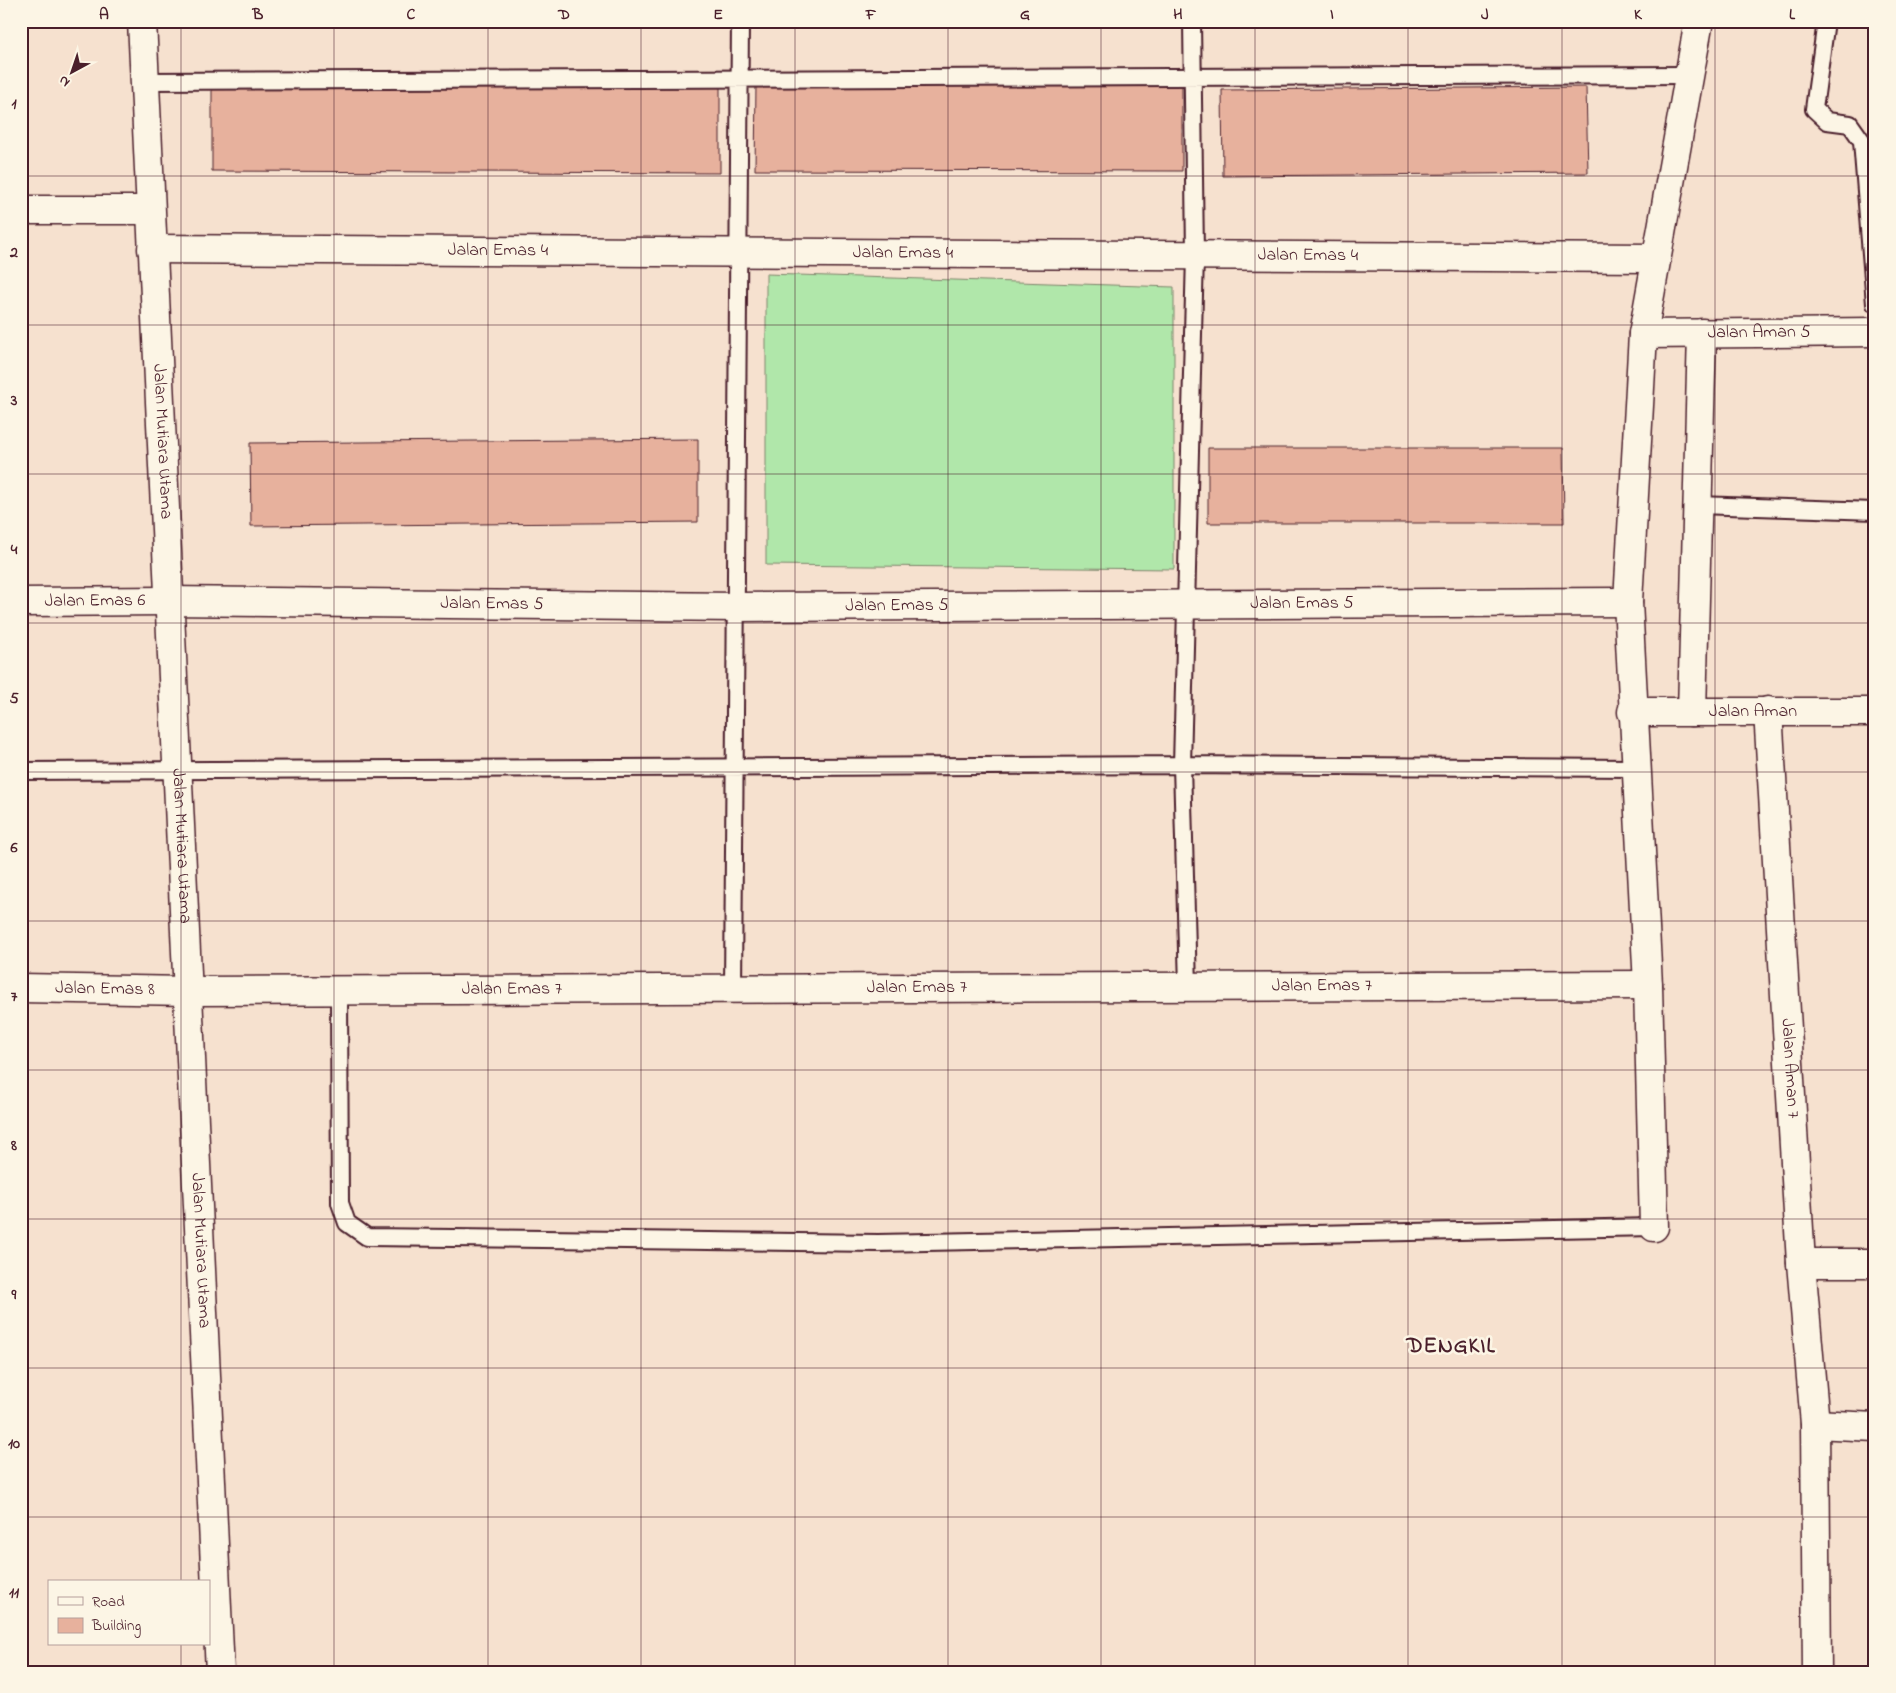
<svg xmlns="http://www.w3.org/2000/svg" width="1896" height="1693" font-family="'Indie Flower',sans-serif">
	<rect width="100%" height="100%" fill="#f6e1cf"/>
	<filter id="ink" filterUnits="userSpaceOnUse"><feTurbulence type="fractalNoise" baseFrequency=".02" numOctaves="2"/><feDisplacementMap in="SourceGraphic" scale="10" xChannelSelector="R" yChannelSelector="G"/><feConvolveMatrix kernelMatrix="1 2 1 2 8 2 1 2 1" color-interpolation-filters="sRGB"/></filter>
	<g filter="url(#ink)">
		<path fill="#b0e7aa" stroke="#7d836a" d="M766 274 1174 287V569L766 565Z"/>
		<path fill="#e7b19d" stroke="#4a1f2b" d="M212 84 720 87V173L212 171Z
			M756 85H1182V171L755 170Z
			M1586 87 1588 173 1223 176 1222 90Z
			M698 439V522L251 526 250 443Z
			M1208 448H1563L1564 523H1208Z"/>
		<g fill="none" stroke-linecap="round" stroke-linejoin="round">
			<defs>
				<path id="service" d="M1826 21 1814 109 1827 121 1850 124 1862 141 1875 304
					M145 81 1689 75
					M1698 505 1875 511
					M21 771 1182 765 1635 768
					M1188 987 1182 765 1195 255 1192 21
					M733 990 740 21
					M339 991 340 1203 347 1223 367 1237 878 1243 1654 1227"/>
				<g id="minor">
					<path id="s1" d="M142 21 220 1672"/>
					<path d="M21 210H150"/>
					<path id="s2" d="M152 249 1655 258"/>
					<path id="s3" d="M1643 334 1875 332"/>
					<path id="s4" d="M21 602 168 601 737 607 1628 602"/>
					<path id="s5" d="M1768 711 1801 1263 1815 1424 1817 1672"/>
					<path id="s6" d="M1632 712H1875"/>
					<path d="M1692 712 1702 333"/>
					<path id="s7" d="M21 988 188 991 1648 985"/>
					<path d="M1654 1227 1648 985 1628 602 1643 334 1699 21"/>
					<path d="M1801 1263H1875"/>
					<path d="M1815 1424 1875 1427"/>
				</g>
			</defs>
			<use href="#service" stroke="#4a1f2b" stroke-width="20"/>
			<use href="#minor" stroke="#4a1f2b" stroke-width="31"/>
			<use href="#service" stroke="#fcf5e5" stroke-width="16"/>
			<use href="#minor" stroke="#fcf5e5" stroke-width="28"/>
		</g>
	</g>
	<path fill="none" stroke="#4a1f2b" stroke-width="1" stroke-opacity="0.55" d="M181 21V1582M334 21V1672M488 21V1672M641 21V1672M795 21V1672M948 21V1672M1101 21V1672M1255 21V1672M1408 21V1672M1562 21V1672M1715 21V1672M21 176H1875M21 325H1875M21 474H1875M21 623H1875M21 772H1875M21 921H1875M21 1070H1875M21 1219H1875M21 1368H1875M21 1517H1875M181 1644V1672"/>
	<g text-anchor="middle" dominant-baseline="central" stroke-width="5" stroke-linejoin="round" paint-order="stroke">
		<g font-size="18" fill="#4a1f2b" stroke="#fcf5e5">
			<text stroke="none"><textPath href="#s2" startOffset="346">Jalan Emas 4</textPath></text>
			<text stroke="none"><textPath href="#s2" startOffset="751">Jalan Emas 4</textPath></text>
			<text stroke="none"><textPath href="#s2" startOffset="1156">Jalan Emas 4</textPath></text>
			<text stroke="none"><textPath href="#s3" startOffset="116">Jalan Aman 5</textPath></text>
			<text stroke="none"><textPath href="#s1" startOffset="421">Jalan Mutiara Utama</textPath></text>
			<text stroke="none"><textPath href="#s4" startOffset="74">Jalan Emas 6</textPath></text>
			<text stroke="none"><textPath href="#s4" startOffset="471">Jalan Emas 5</textPath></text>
			<text stroke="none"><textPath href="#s4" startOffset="1281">Jalan Emas 5</textPath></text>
			<text stroke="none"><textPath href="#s4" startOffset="876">Jalan Emas 5</textPath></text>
			<text stroke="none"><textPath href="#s6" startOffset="121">Jalan Aman</textPath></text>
			<text stroke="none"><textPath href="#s1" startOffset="826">Jalan Mutiara Utama</textPath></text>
			<text stroke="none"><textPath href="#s7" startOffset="1301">Jalan Emas 7</textPath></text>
			<text stroke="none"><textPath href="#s7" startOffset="896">Jalan Emas 7</textPath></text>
			<text stroke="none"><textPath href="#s7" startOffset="84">Jalan Emas 8</textPath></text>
			<text stroke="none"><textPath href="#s7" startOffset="491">Jalan Emas 7</textPath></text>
			<text stroke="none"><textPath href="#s5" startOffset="358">Jalan Aman 7</textPath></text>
			<text stroke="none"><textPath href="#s1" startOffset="1231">Jalan Mutiara Utama</textPath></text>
		</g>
		<g font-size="22" font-weight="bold" letter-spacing="1" fill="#4a1f2b" stroke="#fcf5e5">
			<text x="1451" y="1347">DENGKIL</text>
		</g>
	</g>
	<rect width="1896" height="1693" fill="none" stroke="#fcf5e5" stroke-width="55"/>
	<rect x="48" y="1580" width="162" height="65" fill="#fcf5e5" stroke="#b59f9b"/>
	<rect x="58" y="1597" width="25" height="8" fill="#fcf5e5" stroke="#b59f9b"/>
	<text x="92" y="1606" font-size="15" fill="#4a1f2b">Road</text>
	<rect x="58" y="1618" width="25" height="15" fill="#e7b19d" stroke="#b59f9b"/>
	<text x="92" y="1630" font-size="15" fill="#4a1f2b">Building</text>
	<g transform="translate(72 72) rotate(220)" stroke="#fcf5e5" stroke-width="4" paint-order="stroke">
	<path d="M0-4L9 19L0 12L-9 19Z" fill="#4a1f2b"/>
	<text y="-8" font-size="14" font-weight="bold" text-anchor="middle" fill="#4a1f2b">N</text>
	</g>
	<rect x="28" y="28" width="1840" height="1638" fill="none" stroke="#4a1f2b" stroke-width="2"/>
	<g font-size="16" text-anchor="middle" font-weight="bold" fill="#4a1f2b">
		<text x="104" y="19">A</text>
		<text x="258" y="19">B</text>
		<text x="411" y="19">C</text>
		<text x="564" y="19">D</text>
		<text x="718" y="19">E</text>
		<text x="871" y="19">F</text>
		<text x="1025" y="19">G</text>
		<text x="1178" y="19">H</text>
		<text x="1332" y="19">I</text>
		<text x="1485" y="19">J</text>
		<text x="1638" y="19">K</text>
		<text x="1792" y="19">L</text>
		<text x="14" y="108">1</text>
		<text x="14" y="257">2</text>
		<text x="14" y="405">3</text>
		<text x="14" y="554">4</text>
		<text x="14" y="703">5</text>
		<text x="14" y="852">6</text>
		<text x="14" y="1001">7</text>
		<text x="14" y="1150">8</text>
		<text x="14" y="1299">9</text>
		<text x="14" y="1448">10</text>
		<text x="14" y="1597">11</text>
	</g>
</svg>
